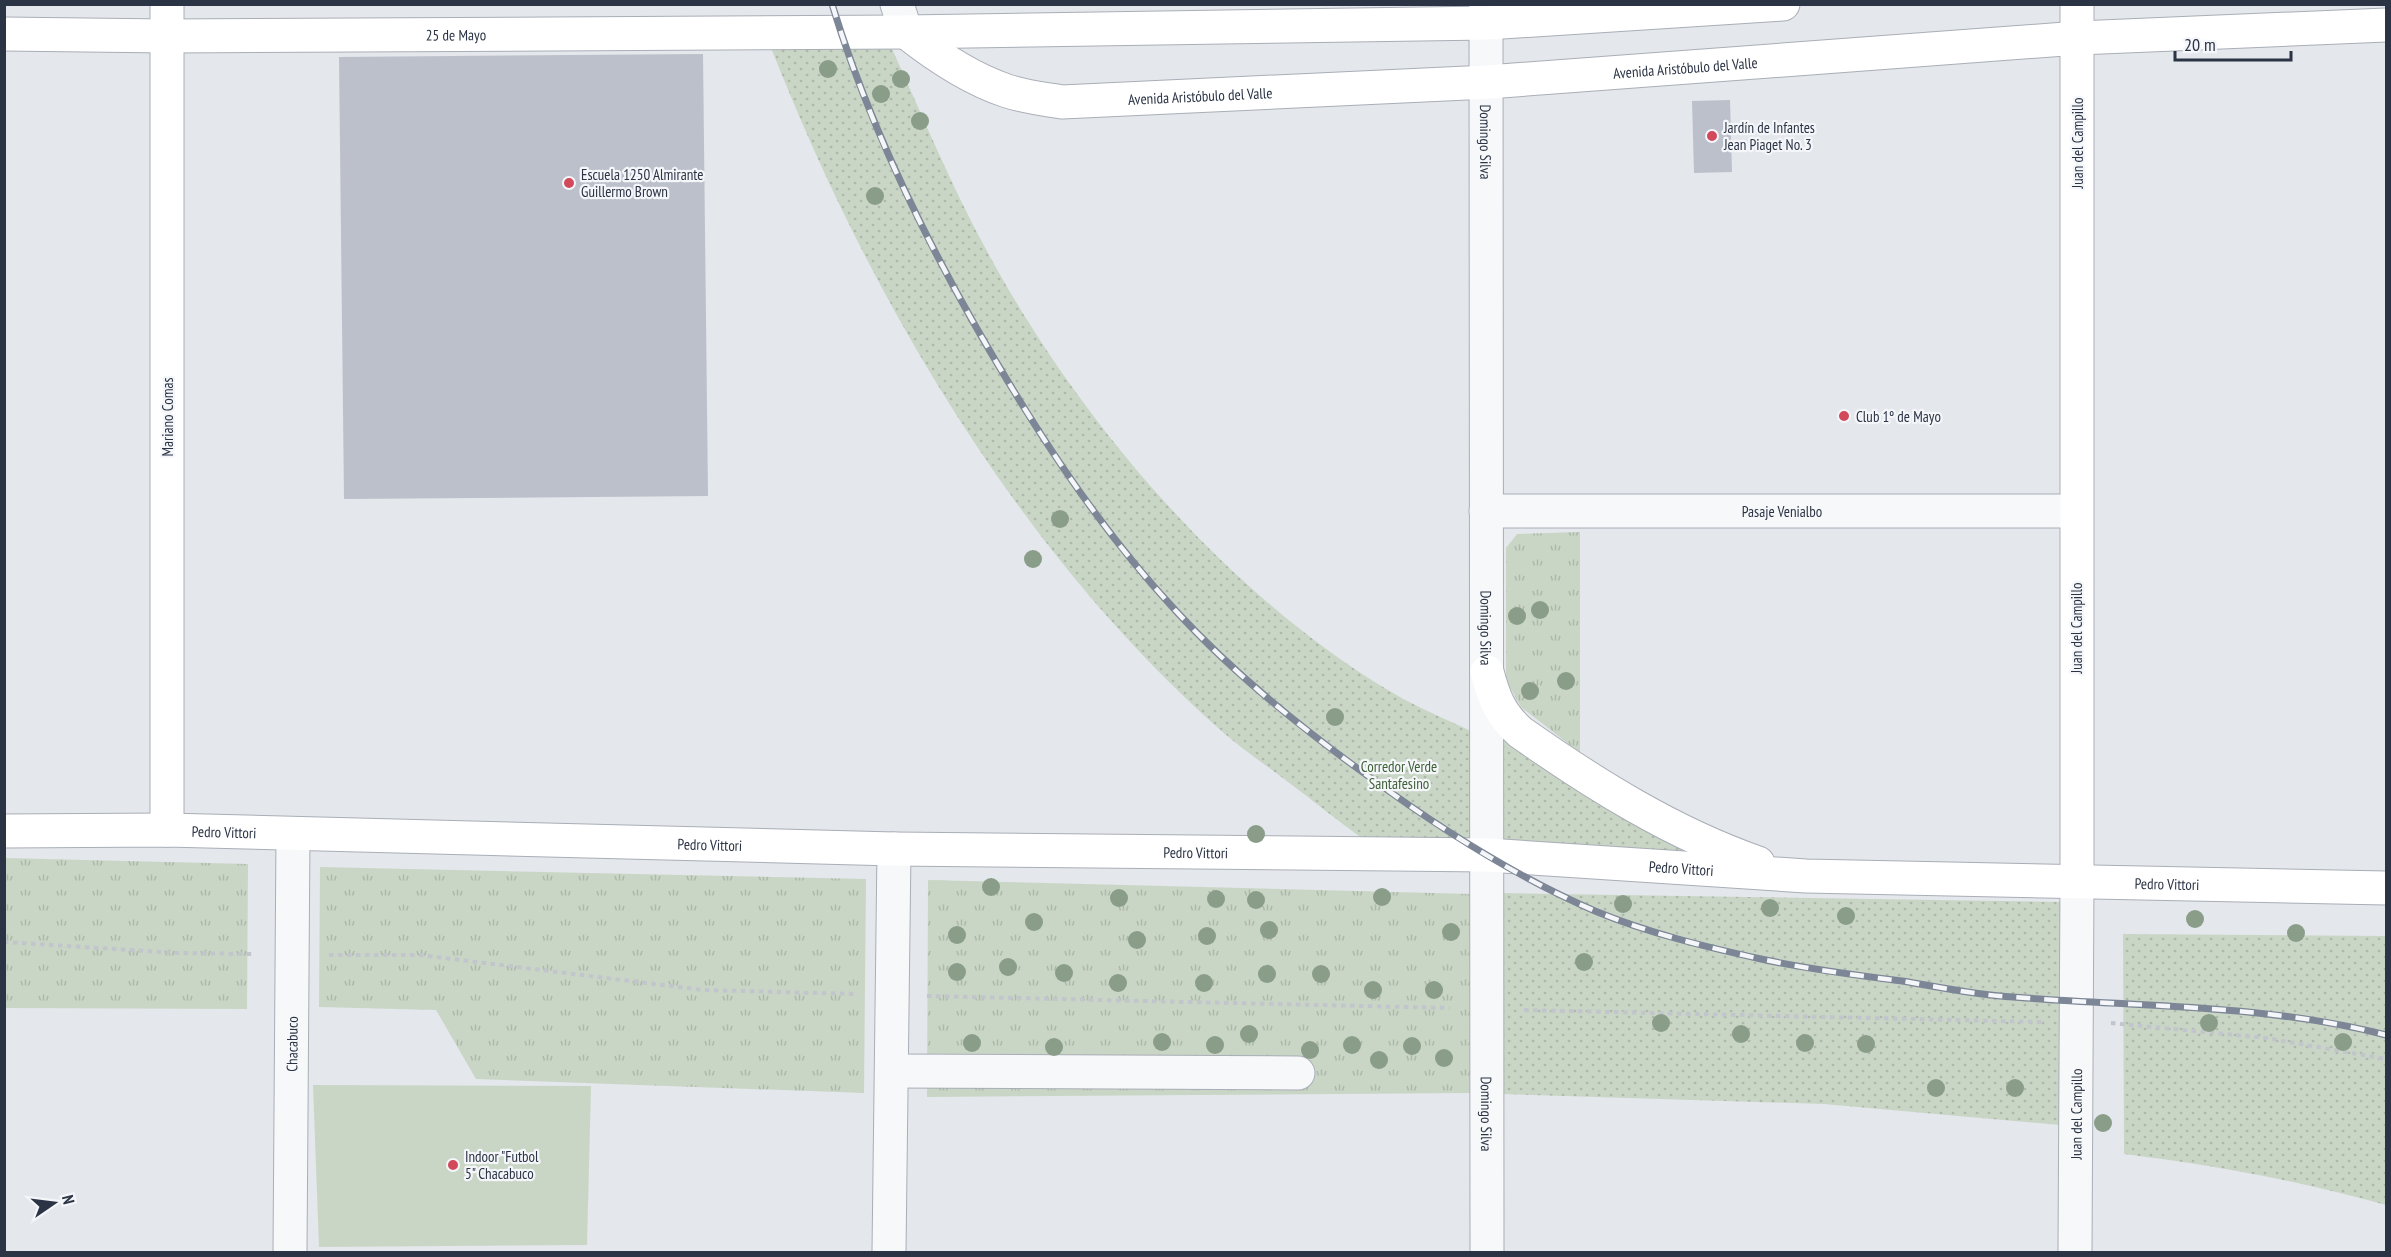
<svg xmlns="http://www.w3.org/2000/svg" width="2391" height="1257" font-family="'PT Sans Narrow',sans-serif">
	<defs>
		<pattern id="grass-tufts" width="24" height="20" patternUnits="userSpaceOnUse" patternTransform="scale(1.5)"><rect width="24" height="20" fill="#c9d6c5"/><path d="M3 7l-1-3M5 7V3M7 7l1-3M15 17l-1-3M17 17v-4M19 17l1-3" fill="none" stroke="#adb8ab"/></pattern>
		<pattern id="park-dots" width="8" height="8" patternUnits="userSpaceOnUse" patternTransform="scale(1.5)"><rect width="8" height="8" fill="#c9d6c5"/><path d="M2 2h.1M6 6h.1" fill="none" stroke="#adb8ab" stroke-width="1.8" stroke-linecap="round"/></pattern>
	</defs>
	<rect width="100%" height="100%" fill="#e4e7ec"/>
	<path fill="url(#grass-tufts)" d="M1580 532V753L1521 707 1506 680V548L1517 534Z
		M5 858 248 864 247 1009 5 1008Z
		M320 867 866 879 864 1093 476 1079 436 1010 319 1007Z
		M928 880 1471 894 1472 1093 927 1097Z"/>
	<path fill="url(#park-dots)" d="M888 40C921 112 951 186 989 255 1080 422 1228 596 1393 693 1418 708 1446 719 1473 732L1472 859C1447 858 1418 861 1393 856 1377 853 1310 798 1292 785 1270 768 1246 752 1225 734 1020 555 868 296 770 45Z
		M1499 736 1559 777 1714 862 1499 858Z
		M1500 893 2061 902 2060 1125 1824 1104 1501 1094Z
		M2123 934 2386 936V1205C2300 1181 2214 1165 2124 1154Z"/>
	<path fill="#c9d6c5" d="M313 1085 591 1086 587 1245 319 1247Z"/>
	<path fill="#bbc0ca" d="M703 54 708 496 344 499 339 57Z
		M1730 100 1732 172 1694 173 1692 101Z"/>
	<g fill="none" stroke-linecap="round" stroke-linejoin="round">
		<defs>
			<g id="street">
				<path d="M897 4 906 32"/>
				<path id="s1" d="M1486 4 1487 1252"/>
				<path id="s2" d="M1486 511H2076"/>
				<path d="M892 1071 1298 1073"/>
				<path id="s3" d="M290 1252 293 834"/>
				<path d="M889 1252 894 849"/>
				<path id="s4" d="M2075 1252 2077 882"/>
			</g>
			<g id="secondary">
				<path d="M2077 4V882"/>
				<path id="s5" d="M906 32C935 55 971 79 1007 91 1025 97 1044 99 1062 102L1488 82 2078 38 2386 25"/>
				<path id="s6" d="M4 34 167 36 906 32 1487 23 1783 4"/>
				<path d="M1487 672C1494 698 1500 714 1520 732 1594 784 1672 833 1758 863"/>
				<path d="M167 830V4"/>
				<path id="s7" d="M4 831 167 830 894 849 1487 855 1806 876 2386 888"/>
			</g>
		</defs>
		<use href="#street" stroke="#a9aeb7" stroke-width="35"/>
		<use href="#secondary" stroke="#a9aeb7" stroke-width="35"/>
		<path stroke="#c2c5cb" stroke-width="4" stroke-dasharray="4.5 4.5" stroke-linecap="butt" d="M4 942 177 953 255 954
			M329 955H420L703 990 856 994
			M927 996 1450 1008
			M1524 1010 2041 1022
			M2111 1023 2266 1038 2386 1059"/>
		<use href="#street" stroke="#f7f8fa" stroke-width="33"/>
		<use href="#secondary" stroke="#fff" stroke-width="33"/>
		<defs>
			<path id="rail" d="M832 4C866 116 915 219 972 320 1030 422 1095 524 1176 611 1233 673 1300 727 1368 776 1439 828 1514 876 1595 911 1648 933 1706 947 1761 959 1807 969 1855 975 1902 981 1939 987 1976 995 2013 997 2137 1007 2265 1004 2386 1035"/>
		</defs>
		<use href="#rail" stroke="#7d8696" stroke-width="7"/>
		<use href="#rail" stroke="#f4f6f9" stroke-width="4.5" stroke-dasharray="14" stroke-linecap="butt"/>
	</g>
	<g fill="#899d89">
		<circle cx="828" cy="69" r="9"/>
		<circle cx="901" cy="79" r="9"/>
		<circle cx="881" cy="94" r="9"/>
		<circle cx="920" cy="121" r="9"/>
		<circle cx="875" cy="196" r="9"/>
		<circle cx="1060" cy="519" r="9"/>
		<circle cx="1033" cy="559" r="9"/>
		<circle cx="1540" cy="610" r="9"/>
		<circle cx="1517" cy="616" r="9"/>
		<circle cx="1566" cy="681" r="9"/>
		<circle cx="1530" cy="691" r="9"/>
		<circle cx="1335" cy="717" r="9"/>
		<circle cx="1256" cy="834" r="9"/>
		<circle cx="991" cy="887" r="9"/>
		<circle cx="1382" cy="897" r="9"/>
		<circle cx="1119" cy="898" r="9"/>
		<circle cx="1216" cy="899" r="9"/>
		<circle cx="1256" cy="900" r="9"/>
		<circle cx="1623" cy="904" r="9"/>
		<circle cx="1770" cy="908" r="9"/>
		<circle cx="1846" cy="916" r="9"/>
		<circle cx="2195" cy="919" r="9"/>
		<circle cx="1034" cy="922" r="9"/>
		<circle cx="1269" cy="930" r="9"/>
		<circle cx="1451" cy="932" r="9"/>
		<circle cx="2296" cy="933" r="9"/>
		<circle cx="957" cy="935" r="9"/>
		<circle cx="1207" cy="936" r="9"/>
		<circle cx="1137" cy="940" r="9"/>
		<circle cx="1584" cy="962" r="9"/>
		<circle cx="1008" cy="967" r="9"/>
		<circle cx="957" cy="972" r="9"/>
		<circle cx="1064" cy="973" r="9"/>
		<circle cx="1267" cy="974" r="9"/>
		<circle cx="1321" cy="974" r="9"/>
		<circle cx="1118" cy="983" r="9"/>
		<circle cx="1204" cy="983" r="9"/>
		<circle cx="1373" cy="990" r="9"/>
		<circle cx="1434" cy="990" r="9"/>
		<circle cx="1661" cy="1023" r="9"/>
		<circle cx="2209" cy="1023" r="9"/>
		<circle cx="1249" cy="1034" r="9"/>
		<circle cx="1741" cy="1034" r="9"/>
		<circle cx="1162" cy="1042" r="9"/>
		<circle cx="2343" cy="1042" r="9"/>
		<circle cx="972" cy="1043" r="9"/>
		<circle cx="1805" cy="1043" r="9"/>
		<circle cx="1866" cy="1044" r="9"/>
		<circle cx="1215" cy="1045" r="9"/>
		<circle cx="1352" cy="1045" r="9"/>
		<circle cx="1412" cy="1046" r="9"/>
		<circle cx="1054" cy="1047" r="9"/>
		<circle cx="1310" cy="1050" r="9"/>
		<circle cx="1444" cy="1058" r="9"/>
		<circle cx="1379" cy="1060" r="9"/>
		<circle cx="1936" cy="1088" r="9"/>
		<circle cx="2015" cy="1088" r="9"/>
		<circle cx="2103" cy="1123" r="9"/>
	</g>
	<g fill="#d1495b" stroke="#f4f6f9" stroke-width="2">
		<circle cx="1712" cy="136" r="6"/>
		<circle cx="569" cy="183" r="6"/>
		<circle cx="1844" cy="416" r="6"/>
		<circle cx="453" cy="1165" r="6"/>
	</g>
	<g text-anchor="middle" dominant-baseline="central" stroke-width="4.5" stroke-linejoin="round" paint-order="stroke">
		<g font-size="15" fill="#2b3445" stroke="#f4f6f9">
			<text stroke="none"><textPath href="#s6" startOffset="452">25 de Mayo</textPath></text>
			<text stroke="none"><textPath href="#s5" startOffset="798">Avenida Aristóbulo del Valle</textPath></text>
			<text stroke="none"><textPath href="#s5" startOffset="312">Avenida Aristóbulo del Valle</textPath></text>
			<text stroke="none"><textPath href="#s1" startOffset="138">Domingo Silva</textPath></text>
			<text transform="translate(2077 143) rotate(-90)">Juan del Campillo</text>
			<text transform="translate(167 417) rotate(-90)">Mariano Comas</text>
			<text stroke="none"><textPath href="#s2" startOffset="296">Pasaje Venialbo</textPath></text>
			<text stroke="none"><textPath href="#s1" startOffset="624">Domingo Silva</textPath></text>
			<text transform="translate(2076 628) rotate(-90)">Juan del Campillo</text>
			<text stroke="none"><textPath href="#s7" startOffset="220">Pedro Vittori</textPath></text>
			<text stroke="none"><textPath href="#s7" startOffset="706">Pedro Vittori</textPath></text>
			<text stroke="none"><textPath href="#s7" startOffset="1192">Pedro Vittori</textPath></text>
			<text stroke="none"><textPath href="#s7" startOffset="1678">Pedro Vittori</textPath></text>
			<text stroke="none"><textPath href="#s7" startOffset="2164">Pedro Vittori</textPath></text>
			<text stroke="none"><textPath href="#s3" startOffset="208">Chacabuco</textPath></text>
			<text stroke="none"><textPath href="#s1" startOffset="1110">Domingo Silva</textPath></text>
			<text stroke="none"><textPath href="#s4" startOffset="138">Juan del Campillo</textPath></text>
		</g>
		<g font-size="15" fill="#2b3445" stroke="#f4f6f9" text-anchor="start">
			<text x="1724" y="127">Jardín de Infantes<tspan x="1724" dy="17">Jean Piaget No. 3</tspan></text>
			<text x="581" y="174">Escuela 1250 Almirante<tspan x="581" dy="17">Guillermo Brown</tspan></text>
			<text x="1856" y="416">Club 1º de Mayo</text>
			<text x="465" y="1156">Indoor "Futbol<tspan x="465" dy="17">5" Chacabuco</tspan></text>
		</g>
		<g font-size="15" fill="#3f6138" stroke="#f4f6f9">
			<text x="1399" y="766">Corredor Verde<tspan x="1399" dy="17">Santafesino</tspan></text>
		</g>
	</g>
	<rect width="2391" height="1257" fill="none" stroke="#2b3445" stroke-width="12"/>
	<g transform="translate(54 1203) rotate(76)" stroke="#f4f6f9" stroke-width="4.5" paint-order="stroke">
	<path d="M0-4.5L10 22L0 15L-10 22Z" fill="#2b3445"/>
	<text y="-9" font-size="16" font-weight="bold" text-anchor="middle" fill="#2b3445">N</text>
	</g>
	<path d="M2175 51v9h116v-9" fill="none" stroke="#2b3445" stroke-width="3"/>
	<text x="2184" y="51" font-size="18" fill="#2b3445" stroke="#f4f6f9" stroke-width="4.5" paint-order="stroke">20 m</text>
</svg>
